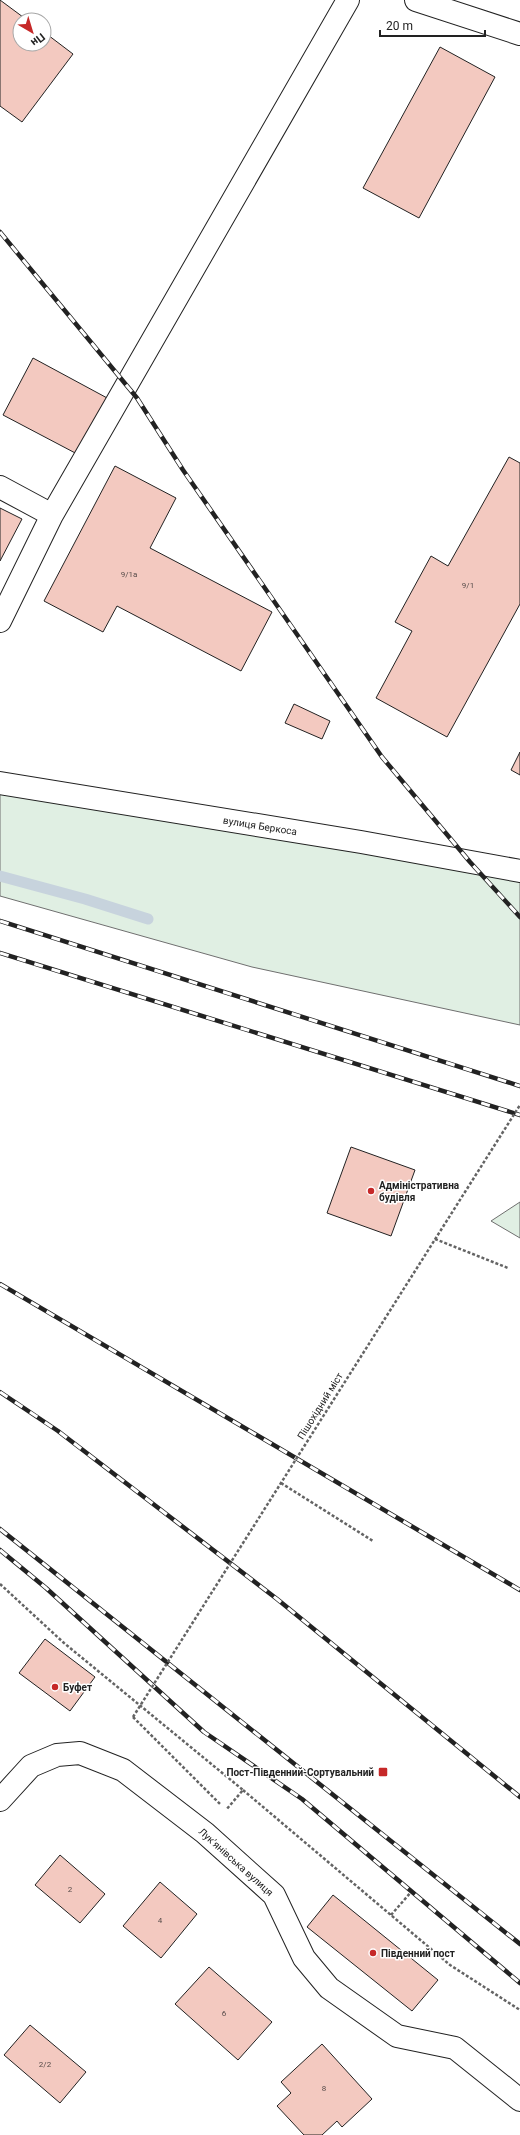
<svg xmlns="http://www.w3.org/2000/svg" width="520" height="2135" font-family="Roboto,sans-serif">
	<rect width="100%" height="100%" fill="#fff"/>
	<path fill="#e0efe3" stroke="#6f6f6f" d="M0 783 520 867V1025L252 967 0 896Z
		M520 1202V1238L491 1221Z"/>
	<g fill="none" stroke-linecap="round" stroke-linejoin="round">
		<path stroke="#c7d3dd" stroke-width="11" d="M0 876 85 899 148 919"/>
	</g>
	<path fill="#f3c9c0" stroke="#222" d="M0 0 27 20H20V44H44V32L73 54 22 122 0 106Z
		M440 47 495 77 419 218 363 188Z
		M33 358 109 399 79 455 3 415Z
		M509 457 520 463V604L447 737 376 698 412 631 395 622 431 556 448 566Z
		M115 466 176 498 150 548 272 612 241 671 117 606 103 632 44 601Z
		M0 508 22 519 0 561Z
		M294 704 330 721 322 739 285 723Z
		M520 752V775L511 770Z
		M351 1147 415 1170 391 1236 327 1213Z
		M45 1639 95 1677 70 1711 19 1673Z
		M60 1855 105 1894 80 1923 35 1885Z
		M160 1882 197 1914 161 1958 123 1926Z
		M333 1895 438 1980 412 2011 307 1927Z
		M209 1967 272 2022 238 2060 175 2004Z
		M30 2025 86 2072 60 2103 4 2055Z
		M322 2044 372 2099 342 2127 337 2121 322 2135H304L277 2106 291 2093 281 2082Z"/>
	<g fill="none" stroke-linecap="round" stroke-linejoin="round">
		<defs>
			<path id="minor" d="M416 0 520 34
				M0 487 52 515
				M0 621 52 515 348 0
				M0 783 361 842 520 871
				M0 1800 31 1766 57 1755 80 1753 123 1770 205 1833 274 1895 304 1958 329 1988 397 2036 455 2048 520 2100"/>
		</defs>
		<use href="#minor" stroke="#222" stroke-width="24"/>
		<path stroke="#646464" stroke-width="2.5" stroke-dasharray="3 2" stroke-linecap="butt" d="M435 1239 508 1268
			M281 1483 373 1541
			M0 1584 64 1643 243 1790 226 1810
			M133 1717 220 1804
			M243 1790 450 1965 520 2010
			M391 1915 412 1891"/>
		<use href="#minor" stroke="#fff" stroke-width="22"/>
		<defs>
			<path id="rail" d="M0 232 137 398 183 470 382 757 470 862 520 917
				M0 921 520 1086
				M0 953 520 1115
				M0 1284 520 1590
				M0 1392 58 1431 277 1599 520 1797
				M0 1529 520 1944
				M0 1550 46 1588 204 1732 302 1799 520 1983"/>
		</defs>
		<use href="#rail" stroke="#222" stroke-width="4.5"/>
		<use href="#rail" stroke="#fff" stroke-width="3" stroke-dasharray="9" stroke-linecap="butt"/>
		<path stroke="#646464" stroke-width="2.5" stroke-dasharray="3 2" stroke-linecap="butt" d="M133 1717 520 1105"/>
	</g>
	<g fill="#c62828" stroke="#fff" stroke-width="1.5">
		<circle cx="371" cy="1191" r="4"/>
		<circle cx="55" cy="1687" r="4"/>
		<rect x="378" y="1767" width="10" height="10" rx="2"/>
		<circle cx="373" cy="1953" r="4"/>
	</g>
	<g text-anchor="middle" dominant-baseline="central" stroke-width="3" stroke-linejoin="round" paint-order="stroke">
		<g font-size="8" fill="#564c4a">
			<text x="129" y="574">9/1а</text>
			<text x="468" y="585">9/1</text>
			<text x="70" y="1889">2</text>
			<text x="160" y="1920">4</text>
			<text x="224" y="2013">6</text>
			<text x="45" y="2064">2/2</text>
			<text x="324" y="2088">8</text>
		</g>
		<g font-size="10" fill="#222" stroke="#fff">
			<text transform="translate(260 826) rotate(9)">вулиця Беркоса</text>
			<text transform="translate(320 1406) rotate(-58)">Пішохідний міст</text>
			<text transform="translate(236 1862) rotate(42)">Лук’янівська вулиця</text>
		</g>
		<g font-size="10" font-weight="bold" fill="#222" stroke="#fff" text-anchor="start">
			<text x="379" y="1185">Адміністративна<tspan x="379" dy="12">будівля</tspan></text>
			<text x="63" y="1687">Буфет</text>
			<text x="374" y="1772" text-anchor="end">Пост-Південний-Сортувальний</text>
			<text x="381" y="1953">Південний пост</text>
		</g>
	</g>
	<g transform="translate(32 32) rotate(142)"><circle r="19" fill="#ffffff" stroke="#a7a7a7"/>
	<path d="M0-3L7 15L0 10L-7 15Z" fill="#c62828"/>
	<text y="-6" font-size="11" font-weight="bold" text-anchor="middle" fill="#222222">Пн</text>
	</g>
	<path d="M380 30v6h105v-6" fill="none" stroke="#222222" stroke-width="2"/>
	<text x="386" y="30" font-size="12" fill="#222222" stroke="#ffffff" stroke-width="3" paint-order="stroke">20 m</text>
</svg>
